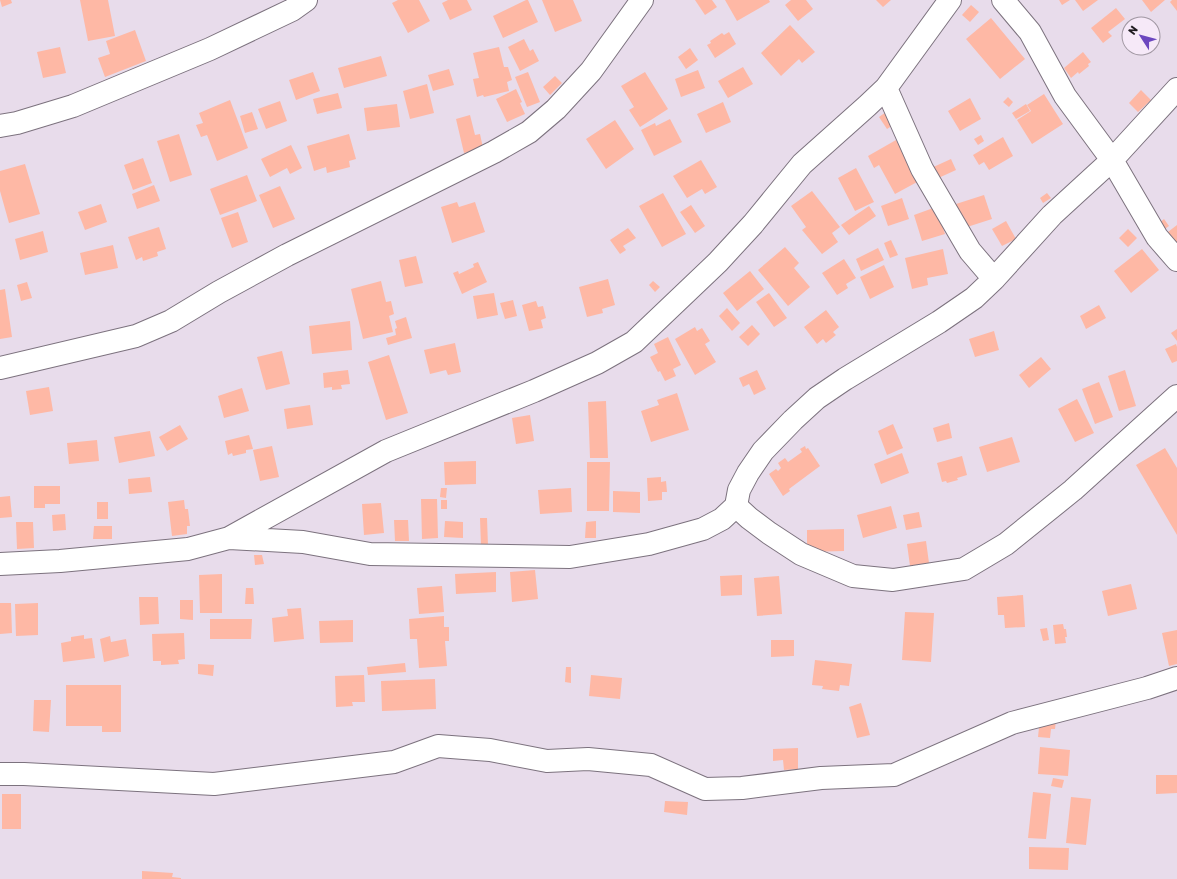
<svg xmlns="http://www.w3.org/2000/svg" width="1177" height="879" font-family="Rubik,sans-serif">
	<rect width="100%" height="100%" fill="#e8dceb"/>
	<path fill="#feb8a5" d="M0 0H11L12 3 2 7Z
		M80 0H108L115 36 88 41Z
		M398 0H419L430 21 408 33 392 3Z
		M448 0H467L472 10 450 20 442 3Z
		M526 0H528L538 22 503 38 493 16Z
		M542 0H573L582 21 555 32Z
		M695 0H712L717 7 705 15Z
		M725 0H769L770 2 737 21Z
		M791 0H806L813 9 798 21 785 5Z
		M876 0H891L883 7Z
		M1059 0H1070L1062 5Z
		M1075 0H1098L1083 11Z
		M1142 0H1165L1151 12Z
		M1172 0H1177V11L1170 2Z
		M971 5 979 12 970 22 962 15Z
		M1116 8 1125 19 1108 32 1112 36 1103 43 1091 28Z
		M991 18 1025 59 1000 79 966 39Z
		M790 25 815 52 802 63 799 59 781 76 761 53Z
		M135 30 146 61 105 77 98 58 110 54 106 41Z
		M729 32 736 44 715 58 707 45 711 43 710 41 722 33 724 35Z
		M524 39 530 51 533 49 539 61 520 71 508 47Z
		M60 47 66 73 43 78 37 52Z
		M499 47 504 67H508L512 80 507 82 509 91 484 97 483 95 477 97 473 79 479 78 473 53Z
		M690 48 698 60 686 69 678 57Z
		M1083 52 1091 62 1088 64 1089 66 1079 74 1078 72 1071 78 1064 68Z
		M381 56 387 76 344 88 338 68Z
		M743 67 753 84 728 98 718 81Z
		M449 69 454 85 433 91 428 75Z
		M698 70 705 88 681 97 675 79Z
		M313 72 320 91 296 100 289 80Z
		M528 72 540 102 527 107 515 77Z
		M645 72 668 109 640 127 629 110 634 107 621 86Z
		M555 76 562 83 550 95 543 87Z
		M427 84 434 113 410 119 403 91Z
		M516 89 522 102 520 103 525 114 507 122 496 99Z
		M1141 90 1151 100 1138 112 1129 103Z
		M338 93 342 108 317 114 313 99Z
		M1044 94 1063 124 1032 144 1017 120 1031 111 1027 105Z
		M1008 97 1013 102 1009 107 1003 102Z
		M970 98 981 119 960 131 948 111Z
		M230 100 248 148 217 161 207 135 201 137 196 125 203 123 199 113Z
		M280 101 287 121 266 129 258 109Z
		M723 102 731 122 706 133 697 114Z
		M397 104 400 127 367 131 364 108Z
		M1026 104 1030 111 1016 119 1012 113Z
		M252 112 258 129 245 133 240 116Z
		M886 112 895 124 887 129 879 117Z
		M470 115 475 135 480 134 483 148 464 153 456 119Z
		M670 119 682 142 654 156 641 130 655 123 656 126Z
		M615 120 634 149 606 169 586 139Z
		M179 134 192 175 170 182 157 141Z
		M349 134 356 159 349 161 350 167 327 173 326 167 314 171 307 146Z
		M981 135 984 141 978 145 974 139Z
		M1003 137 1013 156 989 170 984 162 979 165 973 155Z
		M896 140 919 181 895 194 879 165 874 168 868 156Z
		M291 145 302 168 290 174 287 168 270 177 261 159Z
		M143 158 152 183 133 190 124 165Z
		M951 159 956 170 934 180 929 169Z
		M701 160 717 187 705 194 702 189 687 198 673 176Z
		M25 164 40 214 9 223 0 191V171Z
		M856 168 874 202 855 211 838 178Z
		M247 175 257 201 220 215 210 189Z
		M154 185 160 201 137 209 132 194Z
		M280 186 295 219 273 228 259 195Z
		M812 191 840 227 832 233 838 242 822 254 802 230 806 227 791 206Z
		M663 193 686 234 662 247 639 206Z
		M1047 193 1051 198 1043 203 1040 198Z
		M984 195 992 219 964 228 956 204Z
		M902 198 909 219 888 226 881 206Z
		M457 202 459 207 475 202 485 232 452 243 441 207Z
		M101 204 107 222 85 230 78 212Z
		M691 205 705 226 695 233 680 212Z
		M869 206 876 216 849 235 841 225Z
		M936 207 945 234 922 241 914 215Z
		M238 212 248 242 232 248 221 218Z
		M1164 219 1169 226 1162 231 1157 225Z
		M1006 221 1016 239 1002 246 992 229Z
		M1177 225V246L1164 235Z
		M159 227 166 249 157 252 158 256 143 261 142 257 136 260 128 237Z
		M628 228 636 238 623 246 626 250 620 254 610 240Z
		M1128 229 1137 238 1128 247 1119 238Z
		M43 231 48 252 20 260 15 239Z
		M891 240 898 255 890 258 884 243Z
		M113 245 118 268 85 275 80 253Z
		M785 247 799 263 794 268 810 287 788 306 758 270Z
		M878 248 884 260 861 271 856 259Z
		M943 249 948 274 927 278 928 285 912 289 905 258Z
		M1142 249 1159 270 1131 293 1114 271Z
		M416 256 423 283 405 287 399 260Z
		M844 259 856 278 846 284 848 288 837 295 822 273Z
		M478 262 487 282 462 294 453 273 458 271 459 274 474 267 473 264Z
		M884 265 894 287 870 299 860 277Z
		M750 271 764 289 737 311 723 293Z
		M608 279 615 305 602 309 603 313 587 317 579 287Z
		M381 281 386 302 391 301 394 314 389 316 393 332 363 339 351 289Z
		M653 281 660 287 655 292 649 285Z
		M27 282 32 298 21 301 17 285Z
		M5 289 12 337 0 339V290Z
		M494 293 498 315 477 319 473 296Z
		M769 293 787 318 774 327 756 302Z
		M513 300 517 316 505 319 500 303Z
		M536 301 538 307 543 306 546 318 541 320 543 328 529 331 522 305Z
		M1099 305 1106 318 1086 329 1080 316Z
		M727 308 740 323 732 331 719 316Z
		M826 310 839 327 833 332 836 335 826 343 823 339 817 344 804 327Z
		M406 317 412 338 388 345 386 338 396 335 395 329 397 328 395 321Z
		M350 321 352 350 312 354 309 326Z
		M752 325 760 334 748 346 739 337Z
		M695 327 697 331 702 328 710 341 705 344 716 362 695 375 675 339Z
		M1177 329V341L1171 333Z
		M994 331 999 350 975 357 969 339Z
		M668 337 681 365 673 369 676 376 665 381 660 371 658 372 650 357 658 353 654 344Z
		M455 343 461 372 448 375 446 370 430 374 424 350Z
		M1176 344 1177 347V361L1172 363 1165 349Z
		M282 351 290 384 266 390 257 357Z
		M389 355 408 413 386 420 368 362Z
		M1041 357 1051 369 1029 388 1019 375Z
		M348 370 350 384 341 385 342 389 332 390V387L324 388 323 373Z
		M757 370 766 389 754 395 749 384 743 387 739 378Z
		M1125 370 1136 406 1119 411 1108 376Z
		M1099 382 1113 417 1095 424 1082 389Z
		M49 387 53 411 30 415 26 391Z
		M242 388 249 411 224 418 218 396Z
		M677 393 689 430 651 442 641 411 659 405 657 400Z
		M1077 399 1094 433 1075 442 1058 409Z
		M606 401 608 458H590L588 402Z
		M310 405 313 425 287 429 284 409Z
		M530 415 534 441 516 444 512 418Z
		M949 423 952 438 937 442 933 428Z
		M893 424 903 448 887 455 878 431Z
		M180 425 188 439 167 451 159 437Z
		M150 431 155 456 119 463 114 437Z
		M249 435 253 449 246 450V453L233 456 232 453 228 455 225 441Z
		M1012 437 1020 462 987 472 979 447Z
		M97 440 99 461 69 464 67 443Z
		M272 446 279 477 260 481 253 450Z
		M805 446 806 449 808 448 820 466 789 489 790 491 783 496 769 474 776 469 778 471 781 468 778 463 785 458 788 462 802 452 800 449Z
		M1165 448 1177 468V535L1136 465Z
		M902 453 909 473 881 484 874 464Z
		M962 456 967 475 957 478 958 480 947 483 946 481 942 482 937 463Z
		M476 461V484L445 485 444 462Z
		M587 462H610L609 511H587Z
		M150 477 152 492 129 494 128 479Z
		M661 477V482L666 481 667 492H662V500L648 501 647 478Z
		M34 486H60V504H45V508H34Z
		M441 488H447L446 498 440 497Z
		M571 488 572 512 540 514 538 490Z
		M613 491 640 492V513L613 512Z
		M10 496 12 517 0 518V497Z
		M421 499H437L438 538 422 539Z
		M184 500 185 509H188L190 526H187V534L172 536 168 502Z
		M441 500H447V509H441Z
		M97 502H108V519H97Z
		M381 503 384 533 364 535 362 504Z
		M891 506 897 528 863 538 857 515Z
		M919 512 922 527 906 530 903 515Z
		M65 514 66 530 53 531 52 515Z
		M480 518H487L488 546H481Z
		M394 520H408L409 541H395Z
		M445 521 463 522V538L444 537Z
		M596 521V538H585L586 522Z
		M16 522H33L34 548 17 549Z
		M94 526H112V539H93Z
		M844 529V551L807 552V530Z
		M926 541 929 563 910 566 907 544Z
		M254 555H262L264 564 255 565Z
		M535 570 538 599 512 602 510 572Z
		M496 572V592L456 594 455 574Z
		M222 574V613H200L199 575Z
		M742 575V595L721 596 720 576Z
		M779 576 782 614 757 616 754 578Z
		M1131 584 1137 609 1108 616 1102 591Z
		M442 586 444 612 419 614 417 588Z
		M246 588H253L254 604H245Z
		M1023 595 1025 627 1005 628 1004 615H998L997 597Z
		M139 597H158L159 624 140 625Z
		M180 600H193V620L180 619Z
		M0 603H11L12 633 0 634Z
		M38 603V635L16 636 15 604Z
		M301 608 304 639 274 642 272 618 288 616 287 609Z
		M905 612 934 613 931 662 902 660Z
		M444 616V627H449V641H445L447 666 419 668 417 639H410L409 619Z
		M210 619H252L251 639H210Z
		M353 620V642L320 643 319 621Z
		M1063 624 1064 629H1066L1067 637H1065L1066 643 1055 644 1053 625Z
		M1047 628 1049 640 1043 641 1040 629Z
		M1177 630V664L1169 666 1162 633Z
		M184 633 185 659 178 660 179 664 161 665V661H153L152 634Z
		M84 635V639L92 638 95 658 63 662 61 643 71 641V637Z
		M110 636 111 642 126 639 129 656 104 662 100 639Z
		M771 640H794V656L771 657Z
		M815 660 852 664 849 686 840 685 839 691 822 689 823 686 812 685Z
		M405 663 406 672 368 675 367 667Z
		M198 664 214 665 213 676 198 674Z
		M566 667H571V683L565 682Z
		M364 675 365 702H352L353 706 336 707 335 676Z
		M591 675 622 678 620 699 589 696Z
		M435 679 436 709 382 711 381 681Z
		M66 685H121V732H102V726H66Z
		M34 700H51L49 732 33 731Z
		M861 703 870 735 857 738 849 707Z
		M1040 718 1056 720 1055 729H1051L1050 738 1038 737Z
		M1040 747 1070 750 1068 776 1038 774Z
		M798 748V769L784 770 783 760 773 761V749Z
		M1156 775H1177V793L1156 794Z
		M1053 778 1064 780 1062 788 1051 786Z
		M1033 792 1051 794 1046 839 1028 838Z
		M2 794H21V829H2Z
		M1071 797 1091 799 1086 845 1066 843Z
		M665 801 688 802 687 815 664 812Z
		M1029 847 1069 848 1068 870 1029 869Z
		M142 871 173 873 172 877 181 878V879H142Z"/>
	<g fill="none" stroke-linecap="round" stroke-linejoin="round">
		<defs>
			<path id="minor" d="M1003 0 1030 32 1065 96 1112 160 1157 237 1177 260
				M886 88 922 169 970 251 994 279
				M0 126 17 123 73 106 210 49 292 10 306 0
				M0 368 136 336 171 321 219 292 287 255 494 152 529 132 556 109 591 71 642 0
				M736 506 749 518 769 533 801 554 853 576 893 580 964 569 1006 544 1073 490 1177 396
				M229 538 303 542 370 554 570 557 649 544 703 529 722 519 736 506 739 490 748 473 763 451 793 420 817 398 845 379 939 322 974 298 994 279 1052 215 1112 160 1177 89
				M0 564 60 561 188 549 229 538 386 451 534 391 597 363 634 342 718 262 753 224 802 164 867 106 886 88 950 0
				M0 774H24L214 784 394 762 438 746 490 750 547 761 588 759 651 765 705 789 742 788 821 778 894 775 1012 723 1147 688 1177 678"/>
		</defs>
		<use href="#minor" stroke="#7c727e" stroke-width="24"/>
		<use href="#minor" stroke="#fff" stroke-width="22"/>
	</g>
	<g transform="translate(1141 36) rotate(306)"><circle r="19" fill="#f6e9f8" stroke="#a097a2"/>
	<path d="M0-3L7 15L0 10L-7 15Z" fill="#6c47bf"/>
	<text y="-6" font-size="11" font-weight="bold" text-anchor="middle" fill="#1f1b20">N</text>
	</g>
</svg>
